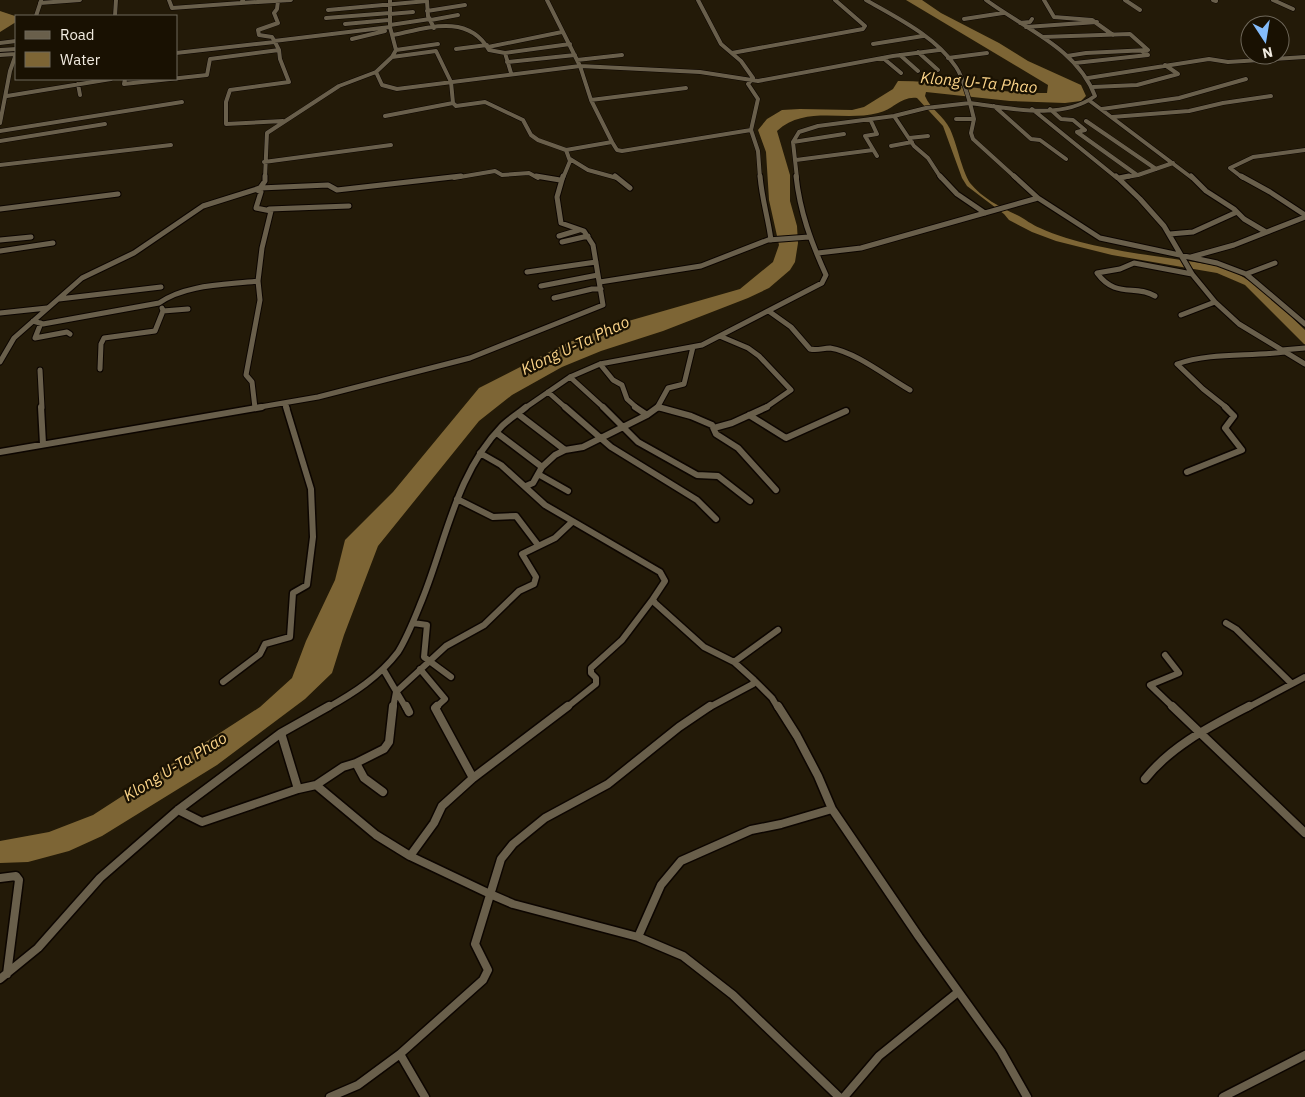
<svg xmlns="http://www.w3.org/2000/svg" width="1305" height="1097" font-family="'IBM Plex Sans',sans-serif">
	<rect width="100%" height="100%" fill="#231a08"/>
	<path fill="#7d6535" d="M906 0H922L941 13 999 43 1028 61 1081 85 1086 96 1081 101 1065 103 1010 101 926 92 925 96C930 109 944 116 950 129 957 144 962 171 970 183 982 198 1000 207 1017 215 1025 219 1032 225 1040 228 1090 251 1164 256 1219 266 1254 277 1279 305 1305 330V345L1245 285 1217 273 1112 255 1056 241 1032 232 1009 220 1004 214 967 186 962 178 943 126 917 98C901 96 893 110 878 113 843 122 806 105 777 131L790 175V201L797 226 798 243 795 262 790 270 769 288 748 298 663 331 601 351 562 367 512 395 479 421 378 546 344 635 332 673 305 699 217 765 102 836 69 851 28 862 0 863V841L49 832 93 815 260 707 292 678 306 641 335 580 345 540 393 492 479 388 567 343 618 324 740 289 773 262 779 245 769 200 766 152 758 130 767 119 782 110 800 109 852 110 864 107 893 89 898 81C948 81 997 94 1047 93L1048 85Z
		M0 11 15 16 16 22 0 32Z"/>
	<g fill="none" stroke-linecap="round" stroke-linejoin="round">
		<defs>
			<path id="minor-far3" d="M169 0 172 8 241 3
				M243 0 241 3 291 0
				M390 0V27L396 50 392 57 376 72 382 85 397 89 580 66 700 72 758 81 893 56 939 50
				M547 0 580 66 591 100 686 88
				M698 0 721 44 741 61 753 78 748 84 758 99 751 130 758 151 760 178
				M866 0C897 18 935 36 956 67 963 77 966 91 970 103 1009 108 1061 121 1095 96 1077 48 1025 29 986 0
				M1044 0 1054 17 1092 20 1113 35
				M1125 0 1140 10
				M1213 0 1216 1
				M1273 0 1293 9
				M40 3 80 0
				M328 10 427 1 428 16 434 28
				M427 11 465 5
				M390 14 413 12
				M36 16 41 1
				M115 16 116 0
				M326 18 390 13
				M964 19 1003 13
				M431 20 458 15
				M1020 23 1030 22 1032 19
				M345 24 389 20
				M390 25 430 19
				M1026 27 1097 22
				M393 35C427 28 468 13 489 50L505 53 511 73
				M1042 37 1130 34 1148 50 1086 53 1067 56
				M352 39 385 31
				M274 41 390 27
				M0 43 16 41
				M873 44 923 36
				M488 47 562 32
				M456 49 487 45
				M0 50 16 49
				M279 50 280 59 289 82 230 90 226 102V124L283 121
				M396 50 438 44
				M918 52 938 70
				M176 53 275 42 272 37 259 35 258 30 278 23 274 13 277 9 278 1
				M505 53 570 44
				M732 53 863 29 865 26 835 0
				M0 55 16 54
				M900 55 918 71
				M392 57 436 51 451 82 453 103 456 106 485 102 523 120 531 135 538 140 566 150 570 161 563 178
				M883 58 901 73
				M948 58 987 53
				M577 60 622 55
				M507 62 575 55
				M1075 63 1148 55 1142 51
				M1088 78 1209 59 1228 62 1305 57
				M125 79 124 84 207 75 210 59 279 50 275 42
				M78 84 80 95
				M1093 87 1137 85 1178 74 1165 65
				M7 96 111 79
				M1090 101 1192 178
				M994 106 1031 139 1040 140 1066 159
				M1032 109 1117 178
				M1050 109 1061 119 1073 120 1085 130 1077 132 1137 175
				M1102 109 1179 98 1246 79
				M385 116 453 103
				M894 116 914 146 928 158 941 178
				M1112 117 1189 111 1223 103 1271 96
				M870 119 877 134 865 136 877 156
				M956 119H974
				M1086 121 1156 169
				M0 123 10 71 16 54
				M0 131 182 102
				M909 138 928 136
				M0 141 105 124
				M612 142 617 150 622 151 751 130
				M793 142 844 134
				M891 146 912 142
				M566 150 612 142 591 100
				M570 159 588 170 617 178
				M796 160 873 150
				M264 162 391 145
				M0 165 171 145
				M265 178 267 133 339 86 376 72
				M454 178 495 171 502 175 529 173 538 178
				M797 178 793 142 799 132 818 126 894 116 926 108 970 103 974 119 971 133 973 139 1016 178
				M1121 178 1138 175 1173 163
				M1243 178 1230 168 1253 157 1305 150"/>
			<path id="minor-far2" d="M536 176 560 180
				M615 176 630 188
				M760 176C762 200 768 217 771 240
				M940 176 957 194 985 213
				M1014 176 1038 198 1100 238 1217 263 1246 274 1305 324
				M1116 176 1140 199 1164 226 1192 274 1215 302 1239 324 1305 364
				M1191 176 1206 191 1234 209 1244 219 1266 232
				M1241 176 1270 192 1305 215
				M1119 178 1129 176
				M260 188 328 185 337 190 461 176
				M0 209 118 194
				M269 209 349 206
				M1170 234 1193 232 1237 212
				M559 236 579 230
				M0 240 31 237
				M562 242 588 236
				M0 251 53 243
				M818 253 861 248 1038 198
				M1191 257 1234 245 1305 217
				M527 272 596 262
				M1246 274 1275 263
				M600 282 701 266 768 240 809 237
				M541 286 598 275
				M1155 296C1135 284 1116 299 1097 273L1120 269 1134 263 1192 274
				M554 298 592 289H601
				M59 299 161 287
				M162 308 163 311 188 309
				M770 312 791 327 810 349C817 351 823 348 830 348 856 352 887 377 910 390
				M0 313 47 308
				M1181 315 1215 302
				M33 321 43 324 159 303C186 284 226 285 258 281
				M41 323 35 338 67 332 70 334
				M722 337 748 348 759 356 791 390 765 408
				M1282 350 1305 348
				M0 362 14 338 82 278 134 253 203 206 260 188 265 181V176
				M600 364 613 380 622 385 627 399 637 408
				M100 369 101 344 104 338 155 331 163 311
				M40 370 42 408
				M570 377 604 408
				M548 392 566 408
				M285 403 287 408
				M658 407 661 408
				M254 408 318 397 470 358 603 305 593 245 584 231 561 223 557 197 563 176
				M255 408 252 382 246 375 260 300 258 281 262 248 271 211 256 208 261 192 257 190
				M525 408 570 377 600 364 702 345 822 283 826 275C811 242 800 212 796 176
				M657 408 668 388 684 384 693 347
				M1227 408 1203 389 1177 364C1211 352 1249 357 1285 352"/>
			<path id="minor-far1" d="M41 407 43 444
				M565 407 611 447 697 500 716 519
				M603 407 638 442 697 475 718 476 750 501
				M635 407 647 415
				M658 407 691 416 712 425 716 434 738 448 776 490
				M518 414 565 450
				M749 415 786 438 846 411
				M714 428 732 423 767 407
				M497 433 542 467
				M0 452 262 407
				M480 453 501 465 545 505 660 572 665 581 653 599 655 603 704 647 734 662 754 680 753 684 708 708
				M1187 472 1242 450 1225 428 1234 416 1225 407
				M538 474 568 491
				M526 486 533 483 542 467 555 455 565 450 583 447 647 415 658 407
				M457 499 493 517 516 516 538 545
				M413 623 427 625 424 657 451 677
				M1226 623 1236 629 1291 683
				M1165 655 1179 673 1150 685 1174 708
				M734 662 778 630
				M383 669 406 708
				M420 669 445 699 435 708
				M754 680 772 698 778 708
				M223 682 260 654 265 644 290 637 293 593 307 585 313 537 311 489 286 407
				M327 708C354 693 379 677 398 652 408 636 415 617 422 600 446 541 456 473 502 426 509 419 519 413 526 407
				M393 708 396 692 446 646 484 625 519 591 534 584 536 577 522 554 555 538 572 522
				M566 708 596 684V678L591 673V668L622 640 653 599
				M1247 708 1305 677"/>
			<path id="minor" d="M406 706 409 712
				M778 706 797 736 818 776 832 809 919 937 1001 1051 1027 1097
				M1172 706 1305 833
				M281 733 298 789 316 785 343 767 356 763 384 749 389 742 393 706
				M356 763 364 778 383 792
				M473 778 568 706
				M1145 779C1172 745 1211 726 1249 706
				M316 785 376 835 410 856 490 894 513 904 638 937 683 956 733 995 839 1097
				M178 810 202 822 298 789
				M410 856 434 823 442 806 473 778 435 708 437 706
				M0 878 16 876 19 880 7 974
				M638 937 661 885 681 861 751 830 781 824 832 809
				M0 979 38 948 100 878 178 810 281 733 329 706
				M330 1097 358 1085 400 1054
				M425 1097 400 1054 483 980 488 970 475 944 501 859 513 844 545 818 608 784 679 727 710 706
				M844 1097 879 1056 958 992
				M1223 1097 1305 1055"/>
		</defs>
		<use href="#minor-far3" stroke="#0c0500" stroke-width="5"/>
		<use href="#minor-far2" stroke="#0c0500" stroke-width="7"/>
		<use href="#minor-far1" stroke="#0c0500" stroke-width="9"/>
		<use href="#minor" stroke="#0c0500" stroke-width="11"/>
		<use href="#minor-far3" stroke="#695f4b" stroke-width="4"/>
		<use href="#minor-far2" stroke="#695f4b" stroke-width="5"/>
		<use href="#minor-far1" stroke="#695f4b" stroke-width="6"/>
		<use href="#minor" stroke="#695f4b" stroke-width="8"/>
	</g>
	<g text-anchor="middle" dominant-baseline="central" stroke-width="4.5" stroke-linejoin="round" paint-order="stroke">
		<g font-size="16" font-style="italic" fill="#fad388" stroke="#191102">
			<text transform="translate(979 82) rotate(5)">Klong U-Ta Phao</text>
			<text transform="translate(575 345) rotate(-25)">Klong U-Ta Phao</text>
			<text transform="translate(175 766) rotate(-31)">Klong U-Ta Phao</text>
		</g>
	</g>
	<rect x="15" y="15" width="162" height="65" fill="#191102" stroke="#6f685b"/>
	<rect x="25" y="31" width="25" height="8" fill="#695f4b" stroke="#6f685b"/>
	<text x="60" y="40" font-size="15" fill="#f1ebe0">Road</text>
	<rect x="25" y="52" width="25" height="15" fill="#7d6535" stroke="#6f685b"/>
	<text x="60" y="65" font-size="15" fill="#f1ebe0">Water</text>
	<g transform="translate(1265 40) rotate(168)"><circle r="24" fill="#191102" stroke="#6f685b"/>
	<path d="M0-4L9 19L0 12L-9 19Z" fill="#84bcfb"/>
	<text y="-8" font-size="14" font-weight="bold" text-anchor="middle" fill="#f1ebe0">N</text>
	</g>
</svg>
